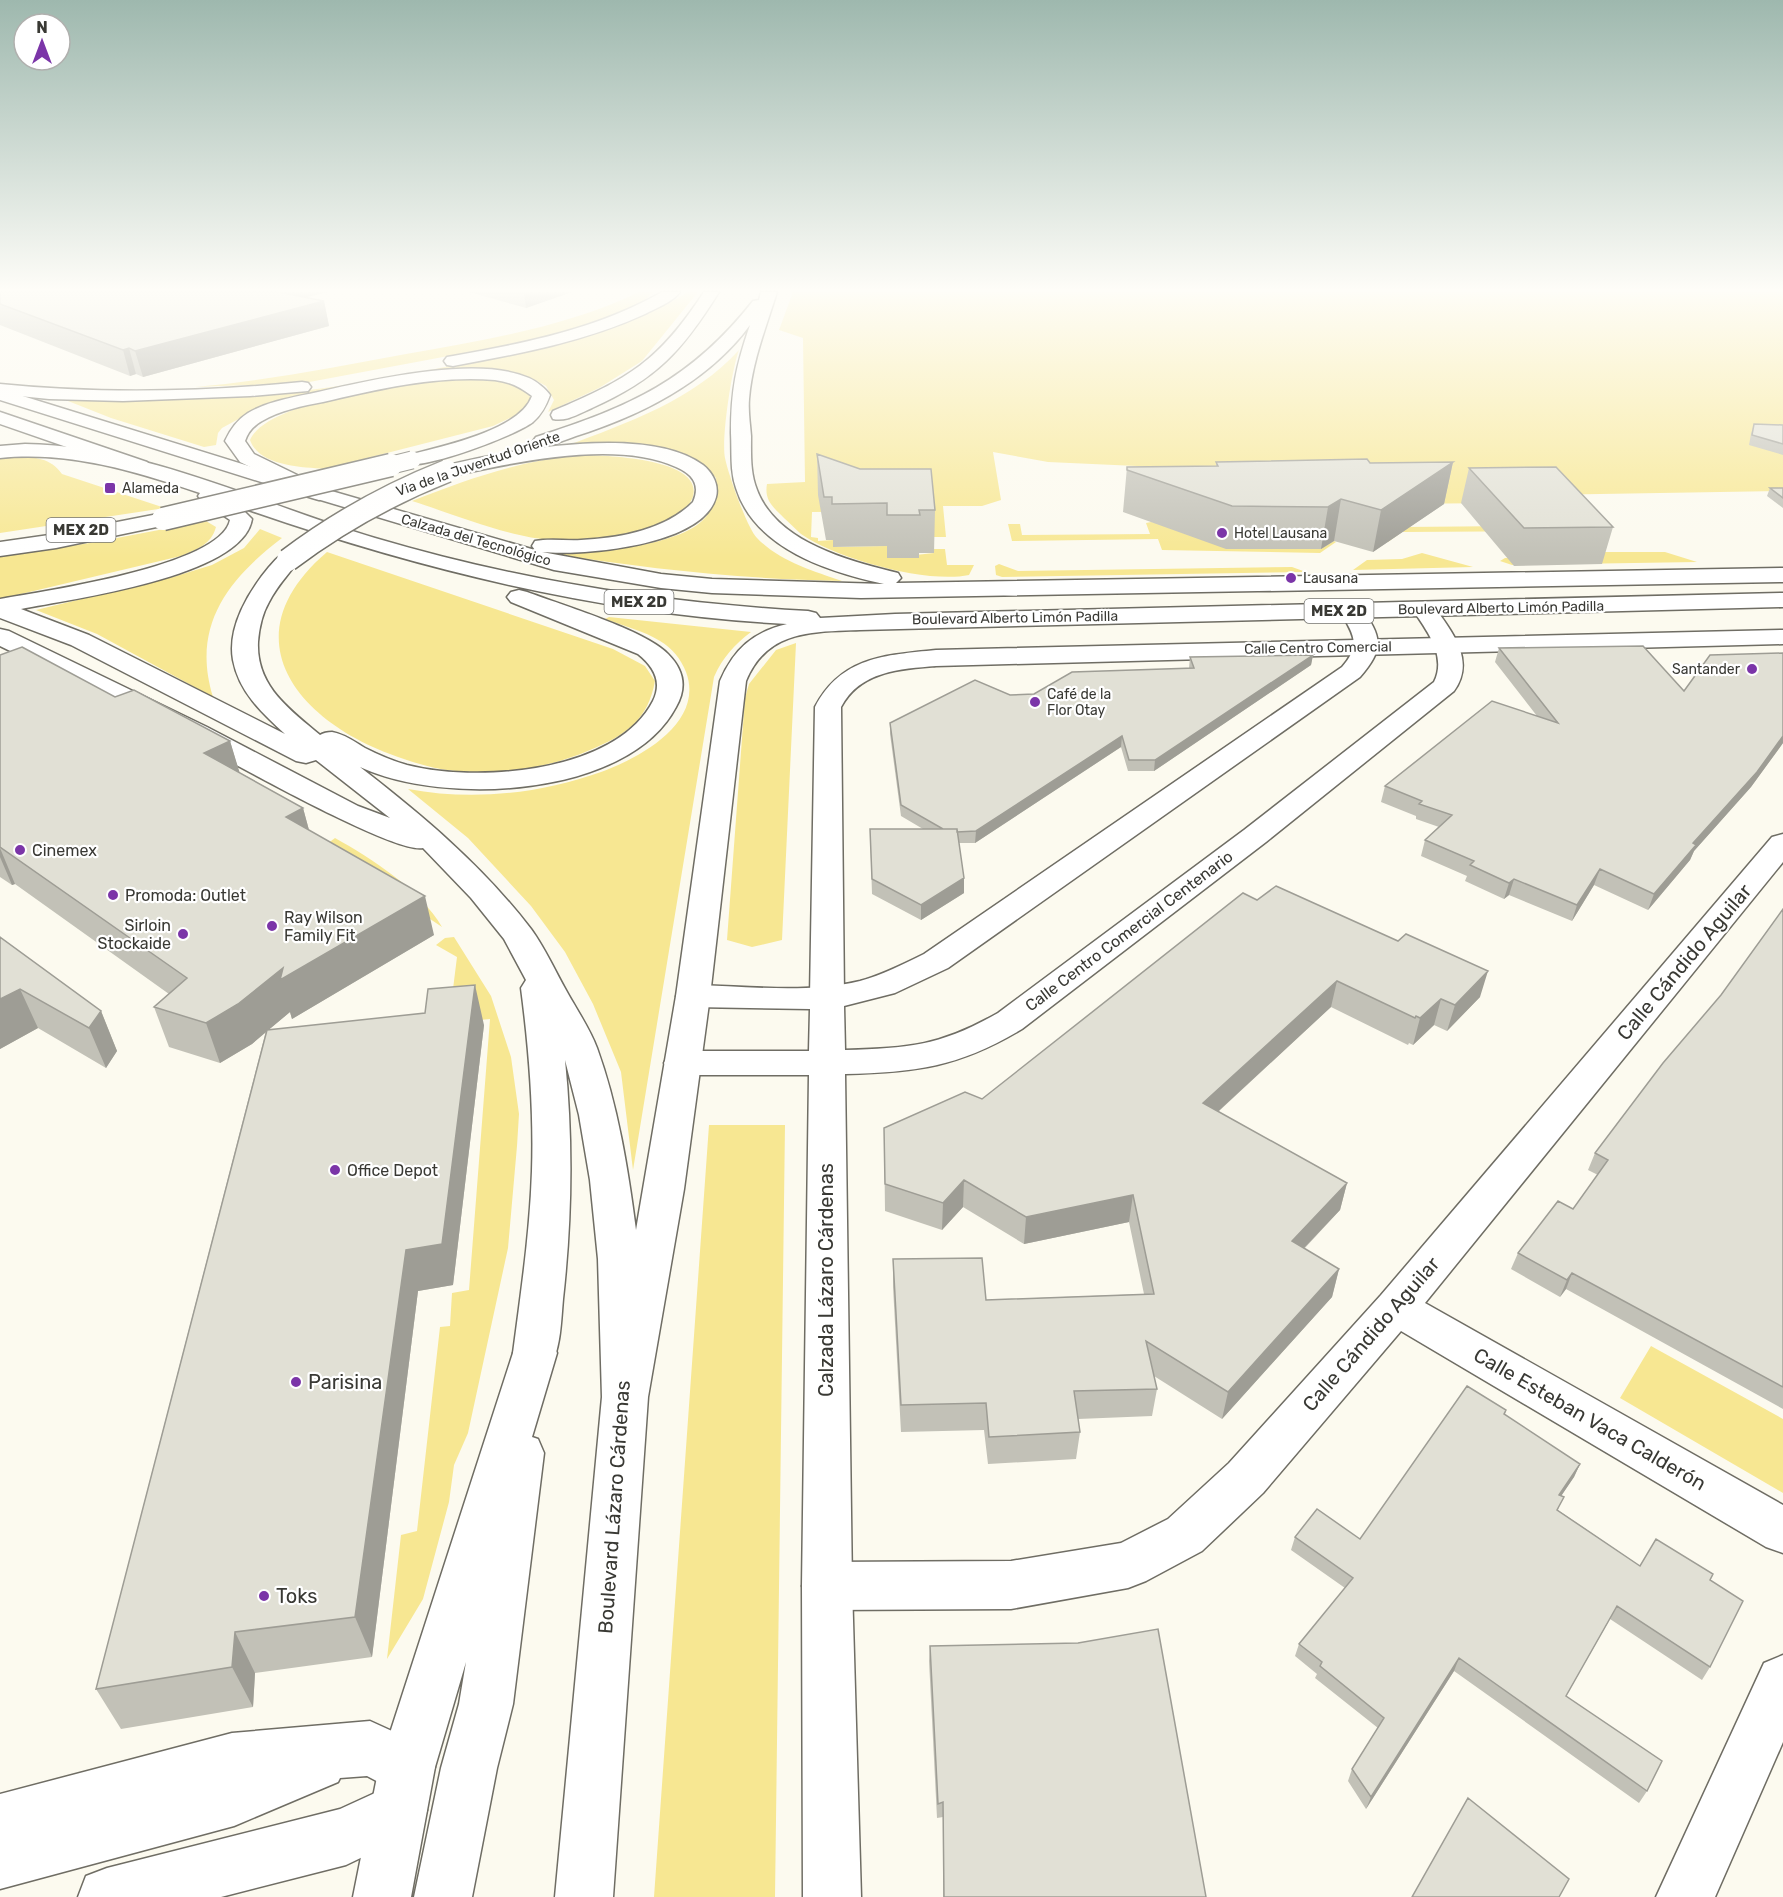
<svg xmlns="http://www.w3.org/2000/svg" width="1783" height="1897" font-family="Rubik,sans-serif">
	<rect width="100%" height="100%" fill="#fcfaef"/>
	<path fill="#f7e792" d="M639 292H653L641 304 607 319 529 341 304 383 195 387C266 381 336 367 406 354 484 340 567 327 639 292Z
		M688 292H698L642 361 599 388 548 412 554 400 546 386 535 380 522 375 483 371 257 409 222 428 218 433 216 445 204 447 111 418 68 401C151 399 235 399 317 389 381 381 446 367 509 353 571 339 633 326 688 292Z
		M793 292H1783V491L1540 495 1506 503 1384 504 1403 527 1515 526 1571 531 1402 532 1388 542 1352 532 1225 470 1048 462 993 452 1001 500 982 506H943L946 537H933L930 511 812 512 811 537 818 538V541L833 540V547L887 546 888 558 934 553V549H945L947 565H974L969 575C927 584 837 559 801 534 795 529 790 523 784 518 773 507 764 500 767 484L805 482 803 338 779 330Z
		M739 350C732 368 721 439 725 458 728 473 747 528 757 538 779 561 813 571 842 581 742 579 648 569 549 553 586 553 686 548 708 514 714 503 716 490 716 478L702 463 683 455 566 446C627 423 694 400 739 350Z
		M444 379C466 378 519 375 531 398L523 412 493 426 324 469C300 467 259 466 250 440 267 401 402 385 444 379Z
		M577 455C598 455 709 457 692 499 677 534 585 541 552 540 511 538 453 514 412 501 465 480 519 461 577 455Z
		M11 457C30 457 50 456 62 474L165 508 0 533V459Z
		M206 521 216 527C211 545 197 549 181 556L0 599V557L96 542Z
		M1151 522 1320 549 1334 541 1336 542 1320 553 1162 550 1158 539 1012 541 1008 524H1020L1022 535 1150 534 1146 523Z
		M260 529 282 538C228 579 191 626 213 697L97 634 36 610 173 577 212 565 244 548Z
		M327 552 613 649 645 666 655 681C648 720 626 735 590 750 549 768 501 775 456 771 433 769 411 762 390 754 292 717 231 634 327 552Z
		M1600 552H1665L1697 562 1512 565 1500 561 1505 558 1603 556Z
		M1422 553 1473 567 1353 570 1367 560 1402 559Z
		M999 564 1018 571 1292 567 1306 572 1002 577 996 575 995 566Z
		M609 617 751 632C734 645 723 657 714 677L633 1170 621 1072 593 1004 565 952 531 906 468 838 408 789C472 801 540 794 601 772 639 758 705 723 686 672 681 659 672 648 660 641 644 631 624 626 605 619Z
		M796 643 782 940 752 947 727 940 745 698 749 684 776 650Z
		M335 838C371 858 422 891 442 927L332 853 327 844Z
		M454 937 491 996 511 1057 519 1114 517 1146 508 1248 468 1433 454 1465 449 1502 423 1599 387 1659 401 1535 417 1531 440 1327 450 1326 452 1293 469 1290 490 1019 459 1022 450 1013 457 957 436 945 445 938Z
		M709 1125H785L775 1897H654Z
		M1651 1346 1783 1419V1493L1620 1398Z"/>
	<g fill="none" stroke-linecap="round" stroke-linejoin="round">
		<defs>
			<path id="minor" d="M1783 630V644L936 666C900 669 860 671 841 707L844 996 839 1004 827 1007 815 1004 810 996 815 707C841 657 885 655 936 650Z
				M1783 834V862L1425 1303 1783 1505V1553L1766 1547 1401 1331 1263 1493 1202 1551 1146 1581 1128 1588 1011 1609 827 1610 809 1603 802 1586 809 1569 827 1562 1011 1561 1121 1543 1168 1519 1229 1463 1381 1295 1772 837Z
				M1783 1655V1742L1715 1897H1656L1764 1663Z"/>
			<path id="tertiary" d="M1425 603 1433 605C1452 632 1476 660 1454 691L1266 842 1022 1029C959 1067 917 1072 845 1074L852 1586 861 1897H803L802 1586 809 1075H682L669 1072 664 1063 669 1054 682 1051H809L810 1009 693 1007 681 1004 676 996 681 988 693 985C747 986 807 994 860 981 882 975 904 964 924 954L1342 667C1362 644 1353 634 1340 611L1344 606 1352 604 1360 606C1382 637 1385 648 1360 677L948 968 895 993 844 1006 845 1050C910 1048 940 1046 998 1013L1244 830 1434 682C1447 656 1427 631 1413 610L1417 605Z
				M370 1721 427 1747 435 1767 427 1787 418 1790 427 1810 419 1830 346 1865 221 1897H78L86 1876 107 1868 340 1809 388 1787 367 1776 340 1778 338 1782 234 1826 0 1889V1794L232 1733Z"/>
			<path id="secondary" d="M535 1335 551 1340 557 1353 532 1437 538 1439 544 1453 513 1704 497 1768 472 1897H414L441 1768 459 1704 466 1662 435 1767 411 1897H353L379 1767 513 1353 519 1340Z"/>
			<path id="primary" d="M0 389 326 490 329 494 326 498 319 500 312 498 0 400Z
				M0 412 147 462 150 466 147 470H133L0 424Z"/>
			<path id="trunk" d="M662 292H680C673 302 656 308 645 314 584 342 518 354 453 366L447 365 444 361 447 357 453 356C526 343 597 329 662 292Z
				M704 292H719C682 351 657 379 592 408 580 413 567 422 553 419L551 415 553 411C629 379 659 361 704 292Z
				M761 292H777C766 327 752 362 749 399 748 411 750 423 751 436 751 454 750 473 757 490 777 543 850 561 898 573L901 578 896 583 1783 568V582L861 598 712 593 661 588 554 570 314 498 240 462 225 441C230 430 237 420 248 413 268 401 295 397 318 392 372 380 477 355 529 378 536 381 546 389 550 395 546 406 542 414 533 422 515 436 426 469 405 464L402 460 405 456C438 447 520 431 532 396 520 387 510 382 495 380 438 375 378 389 323 402 303 406 280 410 262 421 253 426 248 432 245 441L254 454 328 490 535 550 532 546 535 541C550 538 566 541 581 540 620 538 665 530 693 502 701 484 692 474 676 467 615 439 511 463 447 477L440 475 437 471 440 467C504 451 647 423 703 465 713 473 719 485 716 497 703 546 583 556 542 552L661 574 712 579 884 584C829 572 755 549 736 488 730 471 732 452 731 433 731 390 736 366 750 325 708 382 642 415 576 436 564 440 549 448 536 445L533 441 536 437C630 407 691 380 753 301L759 300Z
				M302 382 308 383 311 387 308 391 250 396 123 401 49 399 0 394V384C99 394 203 392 302 382Z
				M25 444C146 446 260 504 375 538 516 580 661 603 808 611L816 613 820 618 895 614 1783 593V607L860 630C812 632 767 630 746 681L710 996 684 1189 648 1397 613 1897H555L602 1397 598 1259 590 1180 579 1115 565 1060C573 1140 572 1219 563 1299 561 1321 561 1345 551 1366L535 1371 519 1366 513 1353C521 1292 530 1232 532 1171 534 1110 529 1049 521 988L526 980 504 939 471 898 423 848C395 855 223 757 188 739 126 707 63 677 0 646V629L9 631 207 727 358 806 390 818 316 760 306 763 296 761 71 645 0 618V599C44 591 221 566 230 520L201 500 198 496 200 493C134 471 70 451 0 458V446ZM240 507C417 569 599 614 787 624 753 632 734 649 720 681L676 996 636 1230C628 1169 618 1106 597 1048 590 1029 577 1010 567 992 555 971 545 948 531 929 482 865 422 815 360 767 443 806 628 798 676 707 687 688 684 670 668 654 645 630 562 605 527 592L519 590 511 592 507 597 511 602 638 654C653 666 663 681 653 701 616 773 477 783 407 765 393 761 379 755 365 748 355 742 344 734 332 732 328 732 323 733 320 735 289 709 256 686 258 642 259 629 262 614 269 602 277 586 289 574 299 560L296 555C291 554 287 553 282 555 277 557 273 563 269 567 249 591 227 627 233 660 239 692 262 713 285 734L89 635 21 609C71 599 243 577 252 519Z
				M163 513 171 514 174 519 171 524 56 548 0 556V542L56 534Z"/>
		</defs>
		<use href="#minor" stroke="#6f6d64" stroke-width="3"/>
		<use href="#tertiary" stroke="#6f6d64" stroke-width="3"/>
		<use href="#secondary" stroke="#6f6d64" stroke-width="3"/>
		<use href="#primary" stroke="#6f6d64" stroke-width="3"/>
		<use href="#trunk" stroke="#6f6d64" stroke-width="3"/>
		<use href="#minor" fill="#fff" fill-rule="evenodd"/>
		<use href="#tertiary" fill="#fff" fill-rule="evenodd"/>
		<use href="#secondary" fill="#fff" fill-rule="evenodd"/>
		<use href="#primary" fill="#fff" fill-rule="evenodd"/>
		<use href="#trunk" fill="#fff" fill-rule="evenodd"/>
		<defs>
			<path id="trunk-bridge-far1" d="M384 467 412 460"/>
			<path id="trunk-bridge" d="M163 519 391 465
				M288 560C337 523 389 494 447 471"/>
		</defs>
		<use href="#trunk-bridge-far1" stroke="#6f6d64" stroke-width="19" stroke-linecap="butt"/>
		<use href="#trunk-bridge" stroke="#6f6d64" stroke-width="25" stroke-linecap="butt"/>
		<use href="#trunk-bridge-far1" stroke="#fff" stroke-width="17"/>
		<use href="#trunk-bridge" stroke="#fff" stroke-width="22"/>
	</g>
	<path fill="#c2c1b7" d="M0 292H327L305 298 324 301 329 326 143 377 136 374 130 376 0 325Z
		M469 292H572L526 308Z
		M1754 424 1783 425V455L1749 445 1751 434Z
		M817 454 935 510 934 553H919V558H887V546L833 547V540H826L818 495Z
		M1216 462 1370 463 1453 462 1444 504 1373 552 1334 541 1321 549H1226L1123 512 1127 467 1216 466Z
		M1469 468 1613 527 1602 564 1514 566 1461 503Z
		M1770 488H1783V508L1767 496Z
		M1499 648 1684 691 1783 653V743L1751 787 1694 851 1690 860 1648 910 1594 885 1572 921 1509 895 1504 899 1465 881 1467 876 1421 856 1425 840 1439 827 1416 819V816L1381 802 1385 786 1537 716 1495 662Z
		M0 655 115 697 230 741 239 772 303 808 309 830 434 935 292 1019 290 1012 268 1030 484 1025 453 1285 418 1291 372 1657 255 1673 253 1707 121 1729 96 1689 266 1031 252 1044 220 1063 169 1047 154 1007 169 994 15 884 12 885 0 877Z
		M1313 655 1311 665 1154 771H1128L1121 747 975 843H959L964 893 921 920 872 894 870 829H923L901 816 890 734V723L1010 695 1034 694 1189 668 1190 657Z
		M1257 900 1480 997 1447 1031 1434 1025 1413 1045 1409 1043 1408 1045 1331 1007 1218 1112 1347 1183 1340 1210 1304 1249 1339 1269 1332 1297 1222 1419 1154 1376 1157 1389 1152 1416 1078 1419 1080 1432 1076 1459 988 1464 984 1430 901 1432 893 1287V1259L986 1300 1144 1294 1129 1222 1024 1244 963 1207 942 1230 885 1211 884 1128 982 1099Z
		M1783 909V1409L1566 1289 1560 1297 1511 1269 1518 1253 1573 1209 1598 1175 1588 1170 1595 1153 1721 995Z
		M0 937 101 1011 117 1051 106 1068 38 1028 0 1049Z
		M1506 1410 1505 1415 1580 1464 1574 1477 1561 1496 1558 1510 1640 1566 1710 1580V1667L1702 1680 1610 1619 1566 1696 1647 1791 1639 1803 1454 1671 1366 1809 1348 1781 1352 1769 1378 1728 1315 1678 1317 1674 1295 1656 1299 1644 1345 1588 1291 1550 1295 1537 1360 1539Z
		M930 1646 1206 1897H943V1817L937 1818 929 1661Z"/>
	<path fill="#9e9d95" d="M252 292H327L256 310Z
		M524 292H572L526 308Z
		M324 301 329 326 143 377 135 351Z
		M129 348 136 374 130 376 123 350Z
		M1453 462 1444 504 1373 552 1381 510Z
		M1341 499 1334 541 1321 549 1328 507Z
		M1313 655 1311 665 1154 771 1155 760Z
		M1122 736 1121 747 975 843 976 831Z
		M1783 736V743L1751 787 1694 851 1690 860 1648 910 1654 894 1693 843Z
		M230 741 241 777 204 753Z
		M303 808 313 845 286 817Z
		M0 848 15 884 12 885 0 857Z
		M1600 869 1594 885 1572 921 1577 905Z
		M964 878V893L921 920V905Z
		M1514 879 1509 895 1504 899 1509 883Z
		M425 896 434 935 292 1019 290 1012 252 1044 220 1063 206 1023 283 968Z
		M1488 971 1480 997 1447 1031 1455 1005Z
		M1337 981 1331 1007 1198 1130 1203 1103Z
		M475 985 484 1025 453 1285 418 1291 372 1657 355 1617 406 1250Z
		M20 989 38 1028 0 1049V999Z
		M1441 999 1434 1025 1413 1045 1420 1018Z
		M101 1011 117 1051 106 1068 89 1028Z
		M964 1180 963 1207 942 1230 943 1203Z
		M1347 1183 1340 1210 1285 1268 1292 1241Z
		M1133 1195 1129 1222 1024 1244 1026 1217Z
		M1339 1269 1332 1297 1222 1419 1228 1392Z
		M1572 1273 1566 1289 1560 1297 1567 1280Z
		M1580 1464 1574 1477 1553 1508 1559 1495Z
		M235 1632 255 1673 253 1707 232 1667Z
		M1459 1658 1454 1671 1366 1809 1371 1797Z"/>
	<path fill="#e1e0d5" stroke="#9e9d95" stroke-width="1.5" d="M0 292H278L324 301 135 351 129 348 123 350 0 304Z
		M1754 424 1783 425V444L1752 435Z
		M817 454 860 469H931L935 510H919L920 515H887V503L832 504V497H824Z
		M1367 459 1370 463 1453 462 1381 510 1341 499 1328 507 1232 506 1127 470V467L1218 466 1216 462Z
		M1556 467 1613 527 1524 528 1469 468Z
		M1770 488H1783V498Z
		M1643 646 1684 691 1710 655 1783 653V736L1757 772 1693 843 1696 845 1654 894 1600 869 1577 905 1514 879 1509 883 1470 865 1474 861 1425 840 1452 815 1419 804 1422 801 1385 786 1492 701 1558 723 1499 648Z
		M22 647 115 697 134 690 230 741 204 753 303 808 286 817 425 896 280 980 283 968 238 1004 206 1023 154 1007 187 978 0 847V655Z
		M1313 655 1155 760H1129L1122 736 976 831 957 832V829H943L901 805 890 723 975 680 1010 695 1034 694 1072 672 1194 668 1190 657Z
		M870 829H957L964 878 921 905 872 879Z
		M1276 886 1398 941 1406 934 1488 971 1455 1005 1441 999 1420 1018 1416 1016 1415 1018 1337 981 1203 1103 1347 1183 1292 1241 1339 1269 1228 1392 1146 1341 1157 1389 1074 1391 1080 1432 989 1437 986 1403 901 1405 893 1259 982 1258 986 1300 1154 1294 1133 1195 1026 1217 964 1180 943 1203 885 1184 884 1128 965 1092 982 1099 1243 893 1257 900Z
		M1783 909V1387L1572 1273 1567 1280 1518 1253 1558 1201 1573 1209 1608 1160 1595 1153 1663 1063 1721 995Z
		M0 937 101 1011 89 1028 20 989 0 999Z
		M475 985 442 1244 406 1250 355 1617 235 1632 232 1667 96 1689 267 1030 425 1013 428 989Z
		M1467 1386 1506 1410 1504 1414 1580 1464 1559 1495 1564 1497 1557 1510 1640 1566 1656 1539 1713 1574 1710 1580 1743 1601 1710 1667 1617 1606 1566 1696 1662 1761 1647 1791 1459 1658 1371 1797 1352 1769 1384 1718 1320 1666 1322 1662 1299 1644 1353 1578 1295 1537 1317 1509 1360 1539Z
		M1158 1629 1206 1897H944L943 1802 938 1804 930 1646 1078 1643Z
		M1468 1798 1569 1879 1559 1897H1412Z"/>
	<linearGradient id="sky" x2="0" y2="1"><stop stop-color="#9eb8ae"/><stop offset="0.52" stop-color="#fefdf8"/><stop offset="1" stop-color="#fefdf8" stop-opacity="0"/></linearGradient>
	<rect width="1783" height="558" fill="url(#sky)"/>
	<g fill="#7b35a8" stroke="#fff" stroke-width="2">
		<rect x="104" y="482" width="12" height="12" rx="3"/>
		<circle cx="1222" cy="533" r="6"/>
		<circle cx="1291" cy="578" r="6"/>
		<circle cx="1752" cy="669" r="6"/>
		<circle cx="1035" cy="702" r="6"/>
		<circle cx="20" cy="850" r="6"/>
		<circle cx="113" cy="895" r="6"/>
		<circle cx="272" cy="926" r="6"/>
		<circle cx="183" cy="934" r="6"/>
		<circle cx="335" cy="1170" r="6"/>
		<circle cx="296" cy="1382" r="6"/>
		<circle cx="264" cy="1596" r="6"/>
	</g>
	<g text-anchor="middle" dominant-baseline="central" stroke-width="4.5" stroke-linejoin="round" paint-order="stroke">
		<g font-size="14" fill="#393934" stroke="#fff">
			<text transform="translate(478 464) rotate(-19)">Via de la Juventud Oriente</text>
			<text transform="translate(476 540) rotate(16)">Calzada del Tecnológico</text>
			<text transform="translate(1501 608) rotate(-1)">Boulevard Alberto Limón Padilla</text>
			<text transform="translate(1015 618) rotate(-1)">Boulevard Alberto Limón Padilla</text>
			<text transform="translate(1318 648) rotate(-1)">Calle Centro Comercial</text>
		</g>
		<g font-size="14" fill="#393934" stroke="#fff" text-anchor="start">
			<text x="122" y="488">Alameda</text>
			<text x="1234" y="533">Hotel Lausana</text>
			<text x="1303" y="578">Lausana</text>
			<text x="1740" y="669" text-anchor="end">Santander</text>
			<text x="1047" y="694">Café de la<tspan x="1047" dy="16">Flor Otay</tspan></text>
		</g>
		<g fill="#fff" stroke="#747471" stroke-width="1.5">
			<rect x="46.5" y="518" width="69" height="24" rx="4.5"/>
			<rect x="604.5" y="590" width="69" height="24" rx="4.5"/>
			<rect x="1304.5" y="599" width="69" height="24" rx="4.5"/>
		</g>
		<g font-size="15" font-weight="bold" fill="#393934">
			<text x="81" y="530">MEX 2D</text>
			<text x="639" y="602">MEX 2D</text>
			<text x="1339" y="611">MEX 2D</text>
		</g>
		<g font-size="16" fill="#393934" stroke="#fff" text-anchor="start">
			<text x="32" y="850">Cinemex</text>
			<text x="125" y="895">Promoda: Outlet</text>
			<text x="284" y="917">Ray Wilson<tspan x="284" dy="18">Family Fit</tspan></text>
			<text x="171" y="925" text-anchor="end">Sirloin<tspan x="171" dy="18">Stockaide</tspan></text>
			<text x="347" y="1170">Office Depot</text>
		</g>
		<g font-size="16" fill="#393934" stroke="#fff">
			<text transform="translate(1129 931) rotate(-37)">Calle Centro Comercial Centenario</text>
		</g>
		<g font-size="20" fill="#393934" stroke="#fff">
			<text transform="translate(1684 962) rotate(-50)">Calle Cándido Aguilar</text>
			<text transform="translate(826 1280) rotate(-90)">Calzada Lázaro Cárdenas</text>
			<text transform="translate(1371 1334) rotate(-49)">Calle Cándido Aguilar</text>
			<text transform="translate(1590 1419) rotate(30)">Calle Esteban Vaca Calderón</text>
			<text transform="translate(614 1507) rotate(-86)">Boulevard Lázaro Cárdenas</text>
		</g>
		<g font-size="20" fill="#393934" stroke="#fff" text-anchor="start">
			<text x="308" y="1382">Parisina</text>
			<text x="276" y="1596">Toks</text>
		</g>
	</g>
	<g transform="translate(42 42)"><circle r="28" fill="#ffffff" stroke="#b0b0ae" stroke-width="1.5"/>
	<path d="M0-4.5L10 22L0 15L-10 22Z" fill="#7b35a8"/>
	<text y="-9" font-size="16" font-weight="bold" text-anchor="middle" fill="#393934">N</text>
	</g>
</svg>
